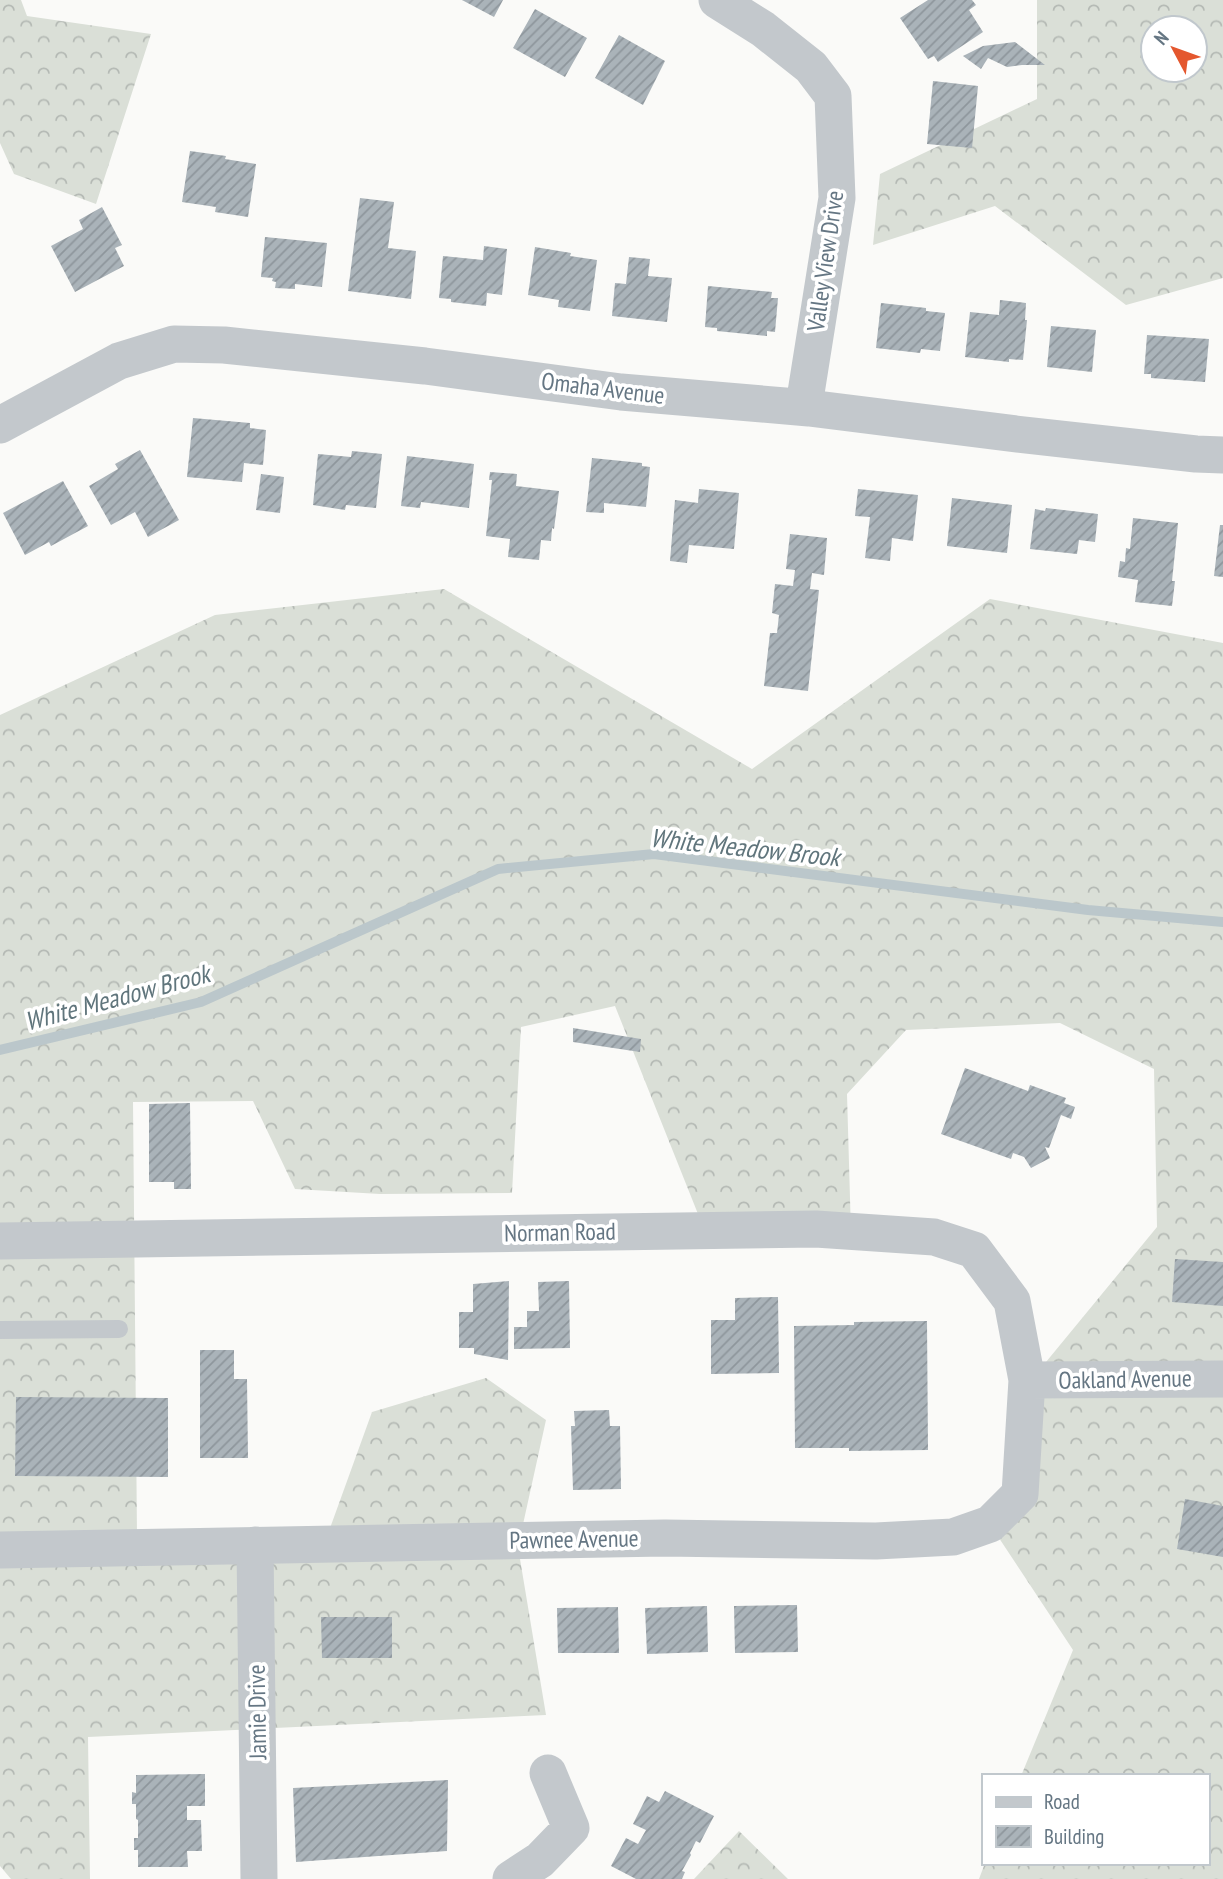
<svg xmlns="http://www.w3.org/2000/svg" width="1223" height="1879" font-family="'PT Sans Narrow',sans-serif">
	<defs>
		<pattern id="forest-crowns" width="20" height="18" patternUnits="userSpaceOnUse" patternTransform="scale(1.75)"><rect width="20" height="18" fill="#dadfd7"/><path d="M2 6a3 3 0 1 1 6 0M12 15a3 3 0 1 1 6 0" fill="none" stroke="#b4b9b4"/></pattern>
		<pattern id="building-hatch" width="6" height="6" patternUnits="userSpaceOnUse" patternTransform="scale(1.75)"><rect width="6" height="6" fill="#aab3b9"/><path d="M-1 1l2-2M0 6l6-6M5 7l2-2" fill="none" stroke="#8e969c"/></pattern>
	</defs>
	<rect width="100%" height="100%" fill="#fafaf8"/>
	<path fill="url(#forest-crowns)" fill-rule="evenodd" d="M0 0H21L27 16 151 34 96 204 14 174 0 143Z
		M1037 0H1223V278L1126 305 995 206 873 245 880 174 1037 99ZM1153 28H1195V70H1153Z
		M444 589 752 769 990 599 1223 643V1879H979L985 1863H1207V1776H1021L1073 1650 995 1532 1023 1390 1157 1227 1154 1069 1060 1023 906 1030 847 1094 851 1233 706 1234 615 1006 521 1027 512 1193 380 1194 295 1189 253 1101 133 1102 137 1536 321 1553 372 1412 486 1378 546 1420 518 1547 546 1715 88 1737 90 1879H11L0 1866V715L215 615Z
		M739 1831 788 1879H694Z"/>
	<g fill="none" stroke-linecap="round" stroke-linejoin="round">
		<path stroke="#bbc7cb" stroke-width="10" d="M0 1050 201 1002 498 869 654 854 1088 910 1223 922"/>
	</g>
	<path fill="url(#building-hatch)" d="M462 0H503L494 17Z
		M928 0H972L976 5 969 10 983 32 938 62 934 56 928 59 900 18Z
		M535 9 587 38 565 77 513 48Z
		M619 35 665 61 643 105 595 78Z
		M1015 42 1045 65H1022L1007 67 988 58 981 69 963 56 983 46Z
		M933 81 978 86 972 148 927 144Z
		M190 151 226 156 225 159 256 164 248 217 215 212 216 207 182 202Z
		M360 198 394 202 388 248 416 251 411 299 348 291Z
		M102 207 122 245 115 248 124 266 75 292 51 246 83 229 79 220Z
		M265 237 327 243 322 287 295 284V289L275 288 276 282 272 281 273 278 261 277Z
		M484 246 507 249 502 295 487 293 486 306 451 302V299L439 298 443 256 483 260Z
		M535 247 571 253 570 256 597 260 590 311 558 307 559 300 528 295Z
		M629 257 650 259 648 276 672 278 667 322 612 316 615 283 626 284Z
		M708 286 772 292 771 298H778L775 332 767 331V336L717 331V328L705 327Z
		M1000 300 1026 303 1025 320H1027L1023 360 1009 359V362L965 357 970 312 999 315Z
		M881 303 926 308V311L945 313 940 351 921 349 920 353 876 348Z
		M1051 326 1096 330 1092 372 1047 367Z
		M1147 335 1209 339 1205 382 1151 378V374H1144Z
		M193 418 250 423V428L266 430 263 465 244 463 242 482 187 477Z
		M140 450 179 520 148 537 135 512 111 525 89 486 118 469 115 464Z
		M352 451 382 454 376 508 346 505 345 510 313 505 318 454 351 457Z
		M407 456 474 464 469 508 421 502 420 508 401 506Z
		M592 458 642 463V466L650 467 646 507 604 503V513L586 512Z
		M490 472 517 474 516 486 559 491 554 529 552 528 551 541 541 540 539 560 508 557 510 539 486 536 492 480H489Z
		M261 474 284 477 280 513 256 510Z
		M63 481 88 526 51 546 49 542 25 555 3 513Z
		M699 489 739 493 734 549 689 545 687 563 670 561 675 500 698 503Z
		M858 489 918 495 913 541 892 538 890 561 865 558 870 517 855 516Z
		M952 498 1012 505 1007 553 947 546Z
		M1046 508 1098 514 1095 542 1079 540 1077 554 1030 549 1035 509 1045 511Z
		M1133 518 1178 523 1172 581H1175L1172 606 1135 602 1138 580 1118 577 1120 561 1125 562 1126 548 1130 549Z
		M1220 525H1223V577L1214 576Z
		M790 534 827 538 824 575 812 573 810 589 819 590 808 691 764 686 770 633H777L779 615 772 613 775 584 793 586 795 570 786 569Z
		M573 1028 641 1039 640 1052 573 1042Z
		M965 1068 1028 1091 1030 1085 1066 1098 1064 1103 1075 1107 1071 1119 1061 1115 1049 1148 1045 1147 1050 1158 1031 1168 1024 1157 1013 1153 1011 1159 941 1134Z
		M190 1103 191 1189H174V1182H149V1104Z
		M1175 1259 1223 1262V1306L1172 1302Z
		M509 1281 508 1360 474 1354V1348H459V1312H473V1284Z
		M569 1281 570 1348 514 1349V1327H527V1311H539L538 1282Z
		M778 1297 779 1373 711 1374V1320H735V1298Z
		M927 1321 928 1450 849 1451V1448H795L794 1326 854 1325V1322Z
		M200 1350H234V1379H247L248 1458H200Z
		M16 1397 168 1398V1477L15 1476Z
		M609 1410 610 1426H620L621 1489 573 1490 571 1426H575L574 1411Z
		M1185 1499 1223 1506V1557L1177 1549Z
		M797 1605 798 1652 735 1653 734 1606Z
		M707 1606 708 1652 647 1654 645 1608Z
		M618 1607 619 1653H558L557 1608Z
		M321 1617H392V1658H322Z
		M205 1774V1806H187V1820H201L202 1851H187L188 1867H138V1850H134V1838H138V1820L136 1819V1804H132V1792L136 1793V1775Z
		M448 1780 447 1851 296 1862 293 1788Z
		M665 1791 714 1816 700 1843 696 1841 690 1853 691 1855 682 1871 685 1872 682 1879H636L611 1866 626 1838 638 1844 646 1830 633 1824 647 1796 659 1802Z"/>
	<g fill="none" stroke-linecap="round" stroke-linejoin="round">
		<path stroke="#c3c8cc" stroke-width="18" d="M0 1330 119 1329"/>
		<path stroke="#c3c8cc" stroke-width="37" d="M717 0 763 29 811 67 833 96 837 198 805 399 809 408
			M0 425 119 361 174 344 224 345 425 366 621 392 809 408 1016 434 1196 454 1223 455
			M0 1241 816 1229 934 1237 974 1250 1012 1301 1027 1380 1020 1494 990 1524 953 1537 876 1541 665 1538 0 1550
			M1027 1380 1223 1379
			M255 1545 259 1879
			M511 1879 540 1860 571 1828 548 1773"/>
	</g>
	<g text-anchor="middle" dominant-baseline="central" stroke-width="7" stroke-linejoin="round" paint-order="stroke">
		<g font-size="24" fill="#657683" stroke="#fff">
			<text transform="translate(825 261) rotate(-82)">Valley View Drive</text>
			<text transform="translate(603 388) rotate(7)">Omaha Avenue</text>
			<text transform="translate(560 1232) rotate(-1)">Norman Road</text>
			<text transform="translate(1125 1379) rotate(-1)">Oakland Avenue</text>
			<text transform="translate(574 1539) rotate(-1)">Pawnee Avenue</text>
			<text transform="translate(257 1712) rotate(-91)">Jamie Drive</text>
		</g>
		<g font-size="26" font-style="italic" fill="#60757c" stroke="#fff">
			<text transform="translate(745 847) rotate(6)">White Meadow Brook</text>
			<text transform="translate(117 997) rotate(-15)">White Meadow Brook</text>
		</g>
	</g>
	<rect x="982" y="1774" width="228" height="91" fill="#ffffff" stroke="#c1c8cd" stroke-width="2"/>
	<rect x="996" y="1797" width="35" height="10" fill="#c3c8cc" stroke="#c1c8cd" stroke-width="2"/>
	<text x="1044" y="1809" font-size="21" fill="#657683">Road</text>
	<rect x="996" y="1826" width="35" height="21" fill="url(#building-hatch)" stroke="#c1c8cd" stroke-width="2"/>
	<text x="1044" y="1844" font-size="21" fill="#657683">Building</text>
	<g transform="translate(1174 49) rotate(311)"><circle r="33" fill="#ffffff" stroke="#c1c8cd" stroke-width="2"/>
	<path d="M0-5L12 26L0 18L-12 26Z" fill="#e4572e"/>
	<text y="-10" font-size="19" font-weight="bold" text-anchor="middle" fill="#657683">N</text>
	</g>
</svg>
